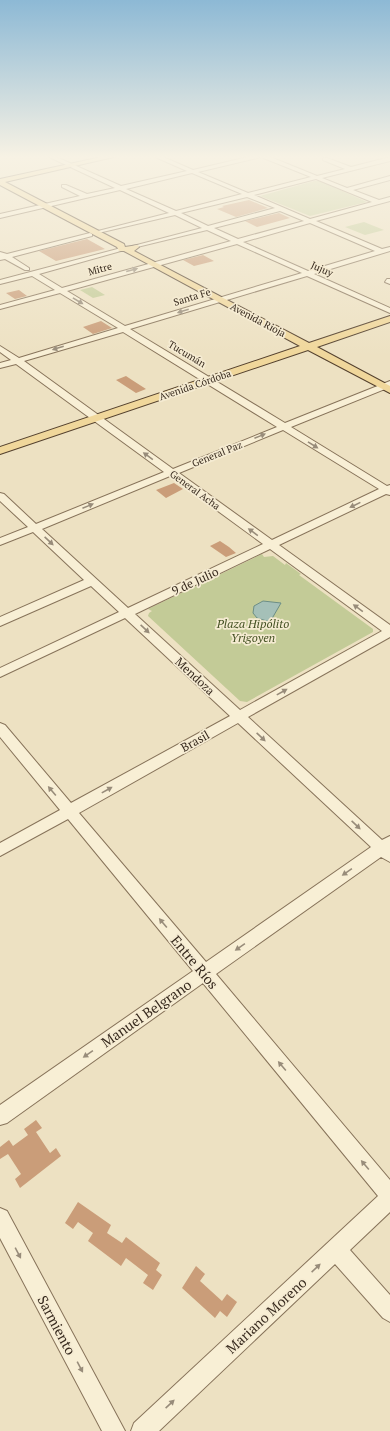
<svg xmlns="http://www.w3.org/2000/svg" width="390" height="1431" font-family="'PT Serif',serif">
	<rect width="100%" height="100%" fill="#ede1c2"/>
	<path fill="#c3cb97" d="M314 181H320L367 202 310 216 260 196Z
		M364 222 384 230 365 235 345 227Z
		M92 287 105 295 93 298 80 290Z
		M262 554 264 557 273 556 285 565 286 563 301 574 299 575 373 629V632L247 702 240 701 148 616 149 613 152 611 148 609Z"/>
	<path fill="#a5c0b8" stroke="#6c8e86" d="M263 601 281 603 270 622 257 618 253 613 254 606Z"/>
	<path fill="#ca9d79" d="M249 200 268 208 236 217 217 209 224 207 222 206Z
		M279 213 290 218 257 227 245 221Z
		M87 239 105 249 56 261 39 251Z
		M203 255 214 261 194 266 183 260Z
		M19 290 27 296 15 299 6 293Z
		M101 321 112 328 93 334 83 327Z
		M126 376 132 380 146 389 136 393 116 380Z
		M174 483 183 489 166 498 156 490Z
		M220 541 229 547 236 553 226 557 210 546Z
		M36 1120 42 1128 36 1132 50 1153 56 1148 61 1156 20 1188 15 1179 21 1174 8 1154 0 1159V1147L9 1140 13 1146 28 1135 24 1129Z
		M78 1202 111 1225 107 1233 122 1243 126 1237 160 1263 156 1270 162 1275 153 1290 143 1283 148 1275 126 1258 121 1266 88 1241 93 1233 78 1222 73 1229 65 1223Z
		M196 1266 205 1274 200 1281 222 1301 227 1294 237 1302 227 1317 220 1311 215 1318 182 1288Z"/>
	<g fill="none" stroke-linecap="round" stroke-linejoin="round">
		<defs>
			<path id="minor" d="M47 156H54L121 186 187 171 153 156H161L193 170 252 156H268L317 176 345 169 323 160V158H327L351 167 390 157V161L322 178 347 188 390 176V180L353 190 379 200 390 197V201L316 221 382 249 390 247V251L314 274 390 308V313L307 276 130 329 285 423 390 381V387L291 427 387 486 390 485V495L386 494 279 545 390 625V637L248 717 382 840 390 836V862L381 857 216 974 390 1180V1212L350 1250 390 1295V1322L383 1318 335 1264 159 1431H131L134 1423 378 1196 203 983 7 1123 0 1125V1105L193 971 68 819 0 856V843L60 810 0 737V723L5 725 71 803 230 716 125 618 0 677V668L119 612 91 586 0 626V617L84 580 33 532 0 545V538L28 527 0 501V493L4 494 36 524 164 472 16 364 0 368V363L11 360 0 352V346L19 358 118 328 60 293 0 309V305L55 290 32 276 0 284V280L125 247 128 249 39 274 62 288 231 241 207 230 133 248V246L202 228 175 215 94 234V232L169 213 120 190 0 218V214L80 196 62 187V185H66L87 194 115 188ZM261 157 311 177 248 193 198 172ZM192 173 242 194 176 211 126 189ZM316 179 372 202 310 219 254 195ZM247 197 275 208 208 226 181 213ZM280 211 304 221 238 239 214 228ZM310 223 375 251 308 271 243 242ZM237 244 302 273 125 326 67 291ZM123 332 277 427 173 469 24 361ZM283 430 379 489 272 540 179 473ZM170 476 263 544 128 608 42 529ZM270 549 382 631 240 710 135 614ZM238 723 371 847 206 962 79 813Z
				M90 233 92 234V236L12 257 29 268V270H25L5 259 0 260V252L7 254Z
				M387 279H390V284L385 282Z
				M0 1208 7 1211 125 1431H102L0 1238Z"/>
			<path id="major" d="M106 156H118L5 182 124 244 125 247 138 245 139 247 134 251 309 343 390 316V322L317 347 390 386V393L308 350 0 454V447L300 346 124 251H119L117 247 0 185V179Z"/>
		</defs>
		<use href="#minor" stroke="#87735a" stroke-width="2"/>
		<use href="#major" stroke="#54412e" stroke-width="2"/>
		<use href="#minor" fill="#f8efd5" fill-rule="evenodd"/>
		<use href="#major" fill="#f0d79b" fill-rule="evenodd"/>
	</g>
	<defs><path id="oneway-solid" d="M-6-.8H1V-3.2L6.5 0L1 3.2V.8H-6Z"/></defs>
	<g fill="#988c7a">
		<use href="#oneway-solid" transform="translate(132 270) rotate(-15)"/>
		<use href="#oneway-solid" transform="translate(78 301) rotate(31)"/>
		<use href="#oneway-solid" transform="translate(183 311) rotate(163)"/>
		<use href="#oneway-solid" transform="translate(58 348) rotate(163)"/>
		<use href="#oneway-solid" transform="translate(260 436) rotate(-22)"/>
		<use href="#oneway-solid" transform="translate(313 445) rotate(32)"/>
		<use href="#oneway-solid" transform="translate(148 456) rotate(-144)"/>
		<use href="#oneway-solid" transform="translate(355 505) rotate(154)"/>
		<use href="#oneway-solid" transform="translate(88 506) rotate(-22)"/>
		<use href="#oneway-solid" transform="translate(253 532) rotate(-144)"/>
		<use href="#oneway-solid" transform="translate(49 541) rotate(43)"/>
		<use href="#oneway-solid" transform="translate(358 608) rotate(-144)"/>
		<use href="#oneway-solid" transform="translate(145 629) rotate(43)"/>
		<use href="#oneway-solid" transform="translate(282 692) rotate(-29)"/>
		<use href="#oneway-solid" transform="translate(261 737) rotate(43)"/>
		<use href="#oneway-solid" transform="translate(107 790) rotate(-29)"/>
		<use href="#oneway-solid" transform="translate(52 791) rotate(-130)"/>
		<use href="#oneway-solid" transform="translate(356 825) rotate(43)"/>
		<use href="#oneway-solid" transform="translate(347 872) rotate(145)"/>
		<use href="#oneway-solid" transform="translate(163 923) rotate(-130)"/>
		<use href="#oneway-solid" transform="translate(240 947) rotate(145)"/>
		<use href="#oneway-solid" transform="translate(88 1054) rotate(145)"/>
		<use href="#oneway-solid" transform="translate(282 1066) rotate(-130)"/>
		<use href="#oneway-solid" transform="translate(365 1165) rotate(-130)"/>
		<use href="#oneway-solid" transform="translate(18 1253) rotate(62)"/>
		<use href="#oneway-solid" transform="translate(316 1268) rotate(-43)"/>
		<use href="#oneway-solid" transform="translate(80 1367) rotate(62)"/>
		<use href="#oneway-solid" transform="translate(170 1404) rotate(-43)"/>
	</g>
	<linearGradient id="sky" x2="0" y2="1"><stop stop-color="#8db9d5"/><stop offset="0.44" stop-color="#f7f2e4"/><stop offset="1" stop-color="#f7f2e4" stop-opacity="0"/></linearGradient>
	<rect width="390" height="356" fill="url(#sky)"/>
	<g text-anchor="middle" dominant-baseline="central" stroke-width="3.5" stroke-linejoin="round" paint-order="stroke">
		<g font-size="10" fill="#372a1e" stroke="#f5ebd2">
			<text transform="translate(100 269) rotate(-15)">Mitre</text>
			<text transform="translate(322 269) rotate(24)">Jujuy</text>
			<text transform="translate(192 297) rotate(-17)">Santa Fe</text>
			<text transform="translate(258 320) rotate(28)">Avenida Rioja</text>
			<text transform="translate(187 354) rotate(31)">Tucumán</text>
			<text transform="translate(195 385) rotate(-19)">Avenida Córdoba</text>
			<text transform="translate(217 454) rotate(-22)">General Paz</text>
			<text transform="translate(195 490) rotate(36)">General Acha</text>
		</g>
		<g font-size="12" fill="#372a1e" stroke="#f5ebd2">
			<text transform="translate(195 581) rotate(-25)">9 de Julio</text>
			<text transform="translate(195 676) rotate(43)">Mendoza</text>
			<text transform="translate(195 741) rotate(-29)">Brasil</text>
		</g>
		<g font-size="12" font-style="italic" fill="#465325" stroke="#f5ebd2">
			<text x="253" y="623">Plaza Hipólito<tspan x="253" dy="14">Yrigoyen</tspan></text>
		</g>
		<g font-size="14" fill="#372a1e" stroke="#f5ebd2">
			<text transform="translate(195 962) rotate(50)">Entre Ríos</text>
			<text transform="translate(146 1013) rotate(-35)">Manuel Belgrano</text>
			<text transform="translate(266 1315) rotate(-43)">Mariano Moreno</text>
			<text transform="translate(57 1325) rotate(62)">Sarmiento</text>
		</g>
	</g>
</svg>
